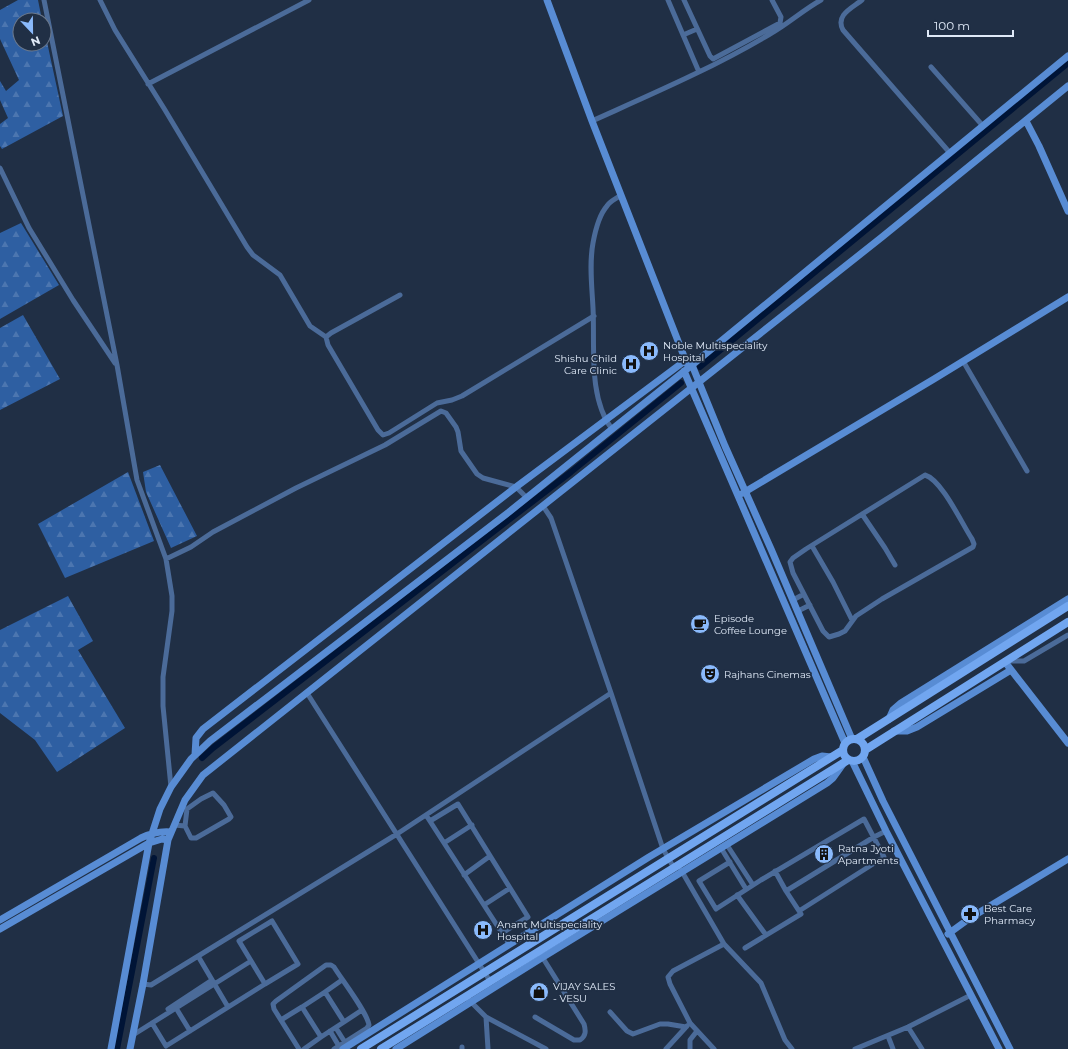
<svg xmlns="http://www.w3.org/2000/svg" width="1068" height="1049" font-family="Montserrat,sans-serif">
	<defs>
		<pattern id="forest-firs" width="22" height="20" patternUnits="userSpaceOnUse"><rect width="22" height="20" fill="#2e5fa2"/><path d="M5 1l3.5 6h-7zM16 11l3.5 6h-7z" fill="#4c76b0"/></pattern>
	</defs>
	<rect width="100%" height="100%" fill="#202f45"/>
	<path fill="url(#forest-firs)" d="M18 0H38L42 20H20V44H44V28L63 116 2 149 0 146V124L8 118 0 100V81L6 91 19 80 0 39V10Z
		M21 223 59 285 0 319V233Z
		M23 315 60 379 0 410V328Z
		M160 465 197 536 171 548 146 492 143 472Z
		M128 472 154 541 65 578 38 524Z
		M68 596 93 641 78 650 125 728 57 772 35 740 0 713V630Z"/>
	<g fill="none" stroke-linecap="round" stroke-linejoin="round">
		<path stroke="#001436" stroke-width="6" d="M700 367 1068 63
			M202 758 213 748 571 472 681 383
			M117 1049 154 858"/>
		<path stroke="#4b6b99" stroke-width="5" d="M44 0 117 365 137 480 166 559 172 596V611L163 677V706L171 787
			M100 0 115 30 165 110 247 247 253 255 280 275 310 326 326 337
			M668 0 699 72
			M684 0 710 56 713 59 780 23 781 17 772 0
			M862 0C852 8 835 15 843 30L950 153
			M683 35 697 29
			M931 67 983 126
			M148 84 309 0
			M592 121C652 94 713 68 770 34 788 24 803 10 821 0
			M0 168 29 228 73 300 115 363
			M400 295 331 333 326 337 328 345 378 430 383 435 389 433 437 403 452 400 462 396 594 316
			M963 361 1027 471
			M612 429C588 398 595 346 593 308 592 287 589 264 593 243 595 232 599 215 607 206 610 201 616 199 621 195
			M925 475C942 480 962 524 972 539L974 544 973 547 882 599 856 616 845 631 839 634 829 637 823 631 793 573 790 562 793 558 806 549Z
			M862 514 885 548 895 565
			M812 546 833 582 852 620
			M166 559 191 547 213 532 296 488 385 445 441 411 446 413 456 427 458 432 461 451 477 474 483 478 516 487 527 498
			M793 600 804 594
			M798 611 810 605
			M1008 661H1024L1068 635
			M307 693 490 981
			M611 693 663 849 674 868
			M426 815 509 944
			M430 821 458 804 528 917 502 933
			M174 825 185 826 187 809 201 799 213 793 224 805 231 817 229 819 196 838H191L185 826
			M444 843 472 825
			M727 845 753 885
			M721 848 746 889
			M730 862 699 881 716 909 761 880 864 819 884 857 799 911
			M681 870 724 944 761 983 785 1040 792 1049
			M775 871 786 891
			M464 875 490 856
			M737 895 766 935
			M484 905 510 888
			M745 948 801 914 786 891 874 837 886 831
			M198 956 228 1007
			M143 984 151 985 397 834 611 693 551 518 543 506
			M325 992 344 1022 321 1037 302 1007Z
			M325 992 342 980
			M469 1000 486 1017 546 1049
			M176 1008 190 1031
			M168 1009 212 980
			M610 1012 627 1031 633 1034 660 1024H668L686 1027
			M486 1017 488 1049
			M535 1017 574 1040H580C586 1036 586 1031 584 1024L541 955
			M281 1020 302 1007
			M344 1022 362 1010
			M152 1023 166 1046 265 984 239 941 272 921 298 964 265 984
			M908 1027 922 1049
			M336 1028 346 1044
			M330 1031 340 1048
			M133 1035 251 961
			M888 1036 893 1049
			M462 1047V1049
			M299 1049 274 1009 273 1004 276 1001 326 965H331L334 967C342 980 367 1012 369 1025L367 1028 334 1049
			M304 1049 321 1037
			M666 1049 687 1026
			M690 1049V1040L697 1031
			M714 1049 690 1023 670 984 668 977 673 971 724 944
			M855 1049 908 1027 971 995"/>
		<path stroke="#588cd4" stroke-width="7" d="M547 0 592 121 687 364
			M1026 121 1039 146 1068 211
			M692 365 725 446 771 549 852 739
			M684 371 845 743
			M743 493 934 379 1068 297
			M1005 662 1068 743
			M889 719 893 710 901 703 1068 599
			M894 731H907L917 727 1011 670
			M195 755 196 738 203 729 516 487 686 360
			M863 757 883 801 1010 1049
			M852 761 886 831 999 1049
			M0 920 141 838C151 833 159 831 171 832
			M0 929 149 843 162 839 168 840
			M948 934 970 918 1068 859
			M111 1049 149 843 160 809 171 787 191 759 210 741 509 512 692 365 1068 56
			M130 1049 143 984 168 840 185 800 203 775 882 237 1068 86
			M343 1049 649 857 814 759 822 756 831 757
			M396 1049 543 957 827 783 833 778 843 764"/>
		<path stroke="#71a6f0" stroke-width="8" d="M843 750a11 11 0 1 1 22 0a11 11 0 1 1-22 0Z
			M857 739 1068 606
			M865 750 1068 622
			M361 1049 843 750
			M381 1049 848 760"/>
	</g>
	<defs>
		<symbol id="hospital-disc" viewBox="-11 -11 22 22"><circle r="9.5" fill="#8abafc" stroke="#202f45"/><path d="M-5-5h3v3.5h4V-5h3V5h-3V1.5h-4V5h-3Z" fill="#111"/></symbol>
		<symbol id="cafe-disc" viewBox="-11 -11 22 22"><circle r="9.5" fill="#8abafc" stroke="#202f45"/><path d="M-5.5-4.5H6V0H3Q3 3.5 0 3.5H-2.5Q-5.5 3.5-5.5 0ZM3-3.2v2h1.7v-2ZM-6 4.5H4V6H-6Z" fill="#111"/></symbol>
		<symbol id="theatre-disc" viewBox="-11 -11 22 22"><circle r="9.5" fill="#8abafc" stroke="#202f45"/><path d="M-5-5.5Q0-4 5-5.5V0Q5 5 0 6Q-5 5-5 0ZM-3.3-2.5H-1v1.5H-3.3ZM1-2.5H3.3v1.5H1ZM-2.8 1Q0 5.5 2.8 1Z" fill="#111"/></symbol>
		<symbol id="building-disc" viewBox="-11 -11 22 22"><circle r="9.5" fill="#8abafc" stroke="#202f45"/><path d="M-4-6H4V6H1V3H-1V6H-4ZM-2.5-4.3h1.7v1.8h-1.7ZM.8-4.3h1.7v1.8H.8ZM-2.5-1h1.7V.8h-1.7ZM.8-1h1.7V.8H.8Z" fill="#111"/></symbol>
		<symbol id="pharmacy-disc" viewBox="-11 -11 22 22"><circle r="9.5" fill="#8abafc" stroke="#202f45"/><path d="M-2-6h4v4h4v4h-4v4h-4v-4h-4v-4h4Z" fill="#111"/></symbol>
		<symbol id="shop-disc" viewBox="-11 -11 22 22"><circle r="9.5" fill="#8abafc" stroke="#202f45"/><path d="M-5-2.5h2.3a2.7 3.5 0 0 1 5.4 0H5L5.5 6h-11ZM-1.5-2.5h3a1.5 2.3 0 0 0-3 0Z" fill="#111"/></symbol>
	</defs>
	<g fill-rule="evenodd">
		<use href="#hospital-disc" x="638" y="340" width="22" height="22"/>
		<use href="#hospital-disc" x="620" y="353" width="22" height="22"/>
		<use href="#cafe-disc" x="689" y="613" width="22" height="22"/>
		<use href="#theatre-disc" x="699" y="663" width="22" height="22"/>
		<use href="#building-disc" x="813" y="843" width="22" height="22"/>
		<use href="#pharmacy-disc" x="959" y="903" width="22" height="22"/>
		<use href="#hospital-disc" x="472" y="919" width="22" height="22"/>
		<use href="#shop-disc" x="528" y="981" width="22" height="22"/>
	</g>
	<g text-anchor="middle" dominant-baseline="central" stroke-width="3.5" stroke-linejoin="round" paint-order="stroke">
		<g font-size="10" fill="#dfe9f7" stroke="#202f45" text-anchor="start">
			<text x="663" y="345">Noble Multispeciality<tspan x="663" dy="12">Hospital</tspan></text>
			<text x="617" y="358" text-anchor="end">Shishu Child<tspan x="617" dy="12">Care Clinic</tspan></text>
			<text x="714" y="618">Episode<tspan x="714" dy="12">Coffee Lounge</tspan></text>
			<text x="724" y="674">Rajhans Cinemas</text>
			<text x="838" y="848">Ratna Jyoti<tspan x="838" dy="12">Apartments</tspan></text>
			<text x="984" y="908">Best Care<tspan x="984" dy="12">Pharmacy</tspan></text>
			<text x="497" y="924">Anant Multispeciality<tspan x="497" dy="12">Hospital</tspan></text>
			<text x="553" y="986">VIJAY SALES<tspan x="553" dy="12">- VESU</tspan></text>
		</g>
	</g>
	<g transform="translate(32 32) rotate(158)"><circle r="19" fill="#202f45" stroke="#6c798c"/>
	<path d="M0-3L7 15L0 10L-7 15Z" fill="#8abafc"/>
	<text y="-6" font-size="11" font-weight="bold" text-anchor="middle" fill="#dfe9f7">N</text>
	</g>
	<path d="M928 30v6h85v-6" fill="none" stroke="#dfe9f7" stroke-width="2"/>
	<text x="934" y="30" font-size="12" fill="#dfe9f7" stroke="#202f45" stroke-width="3" paint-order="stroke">100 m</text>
</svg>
